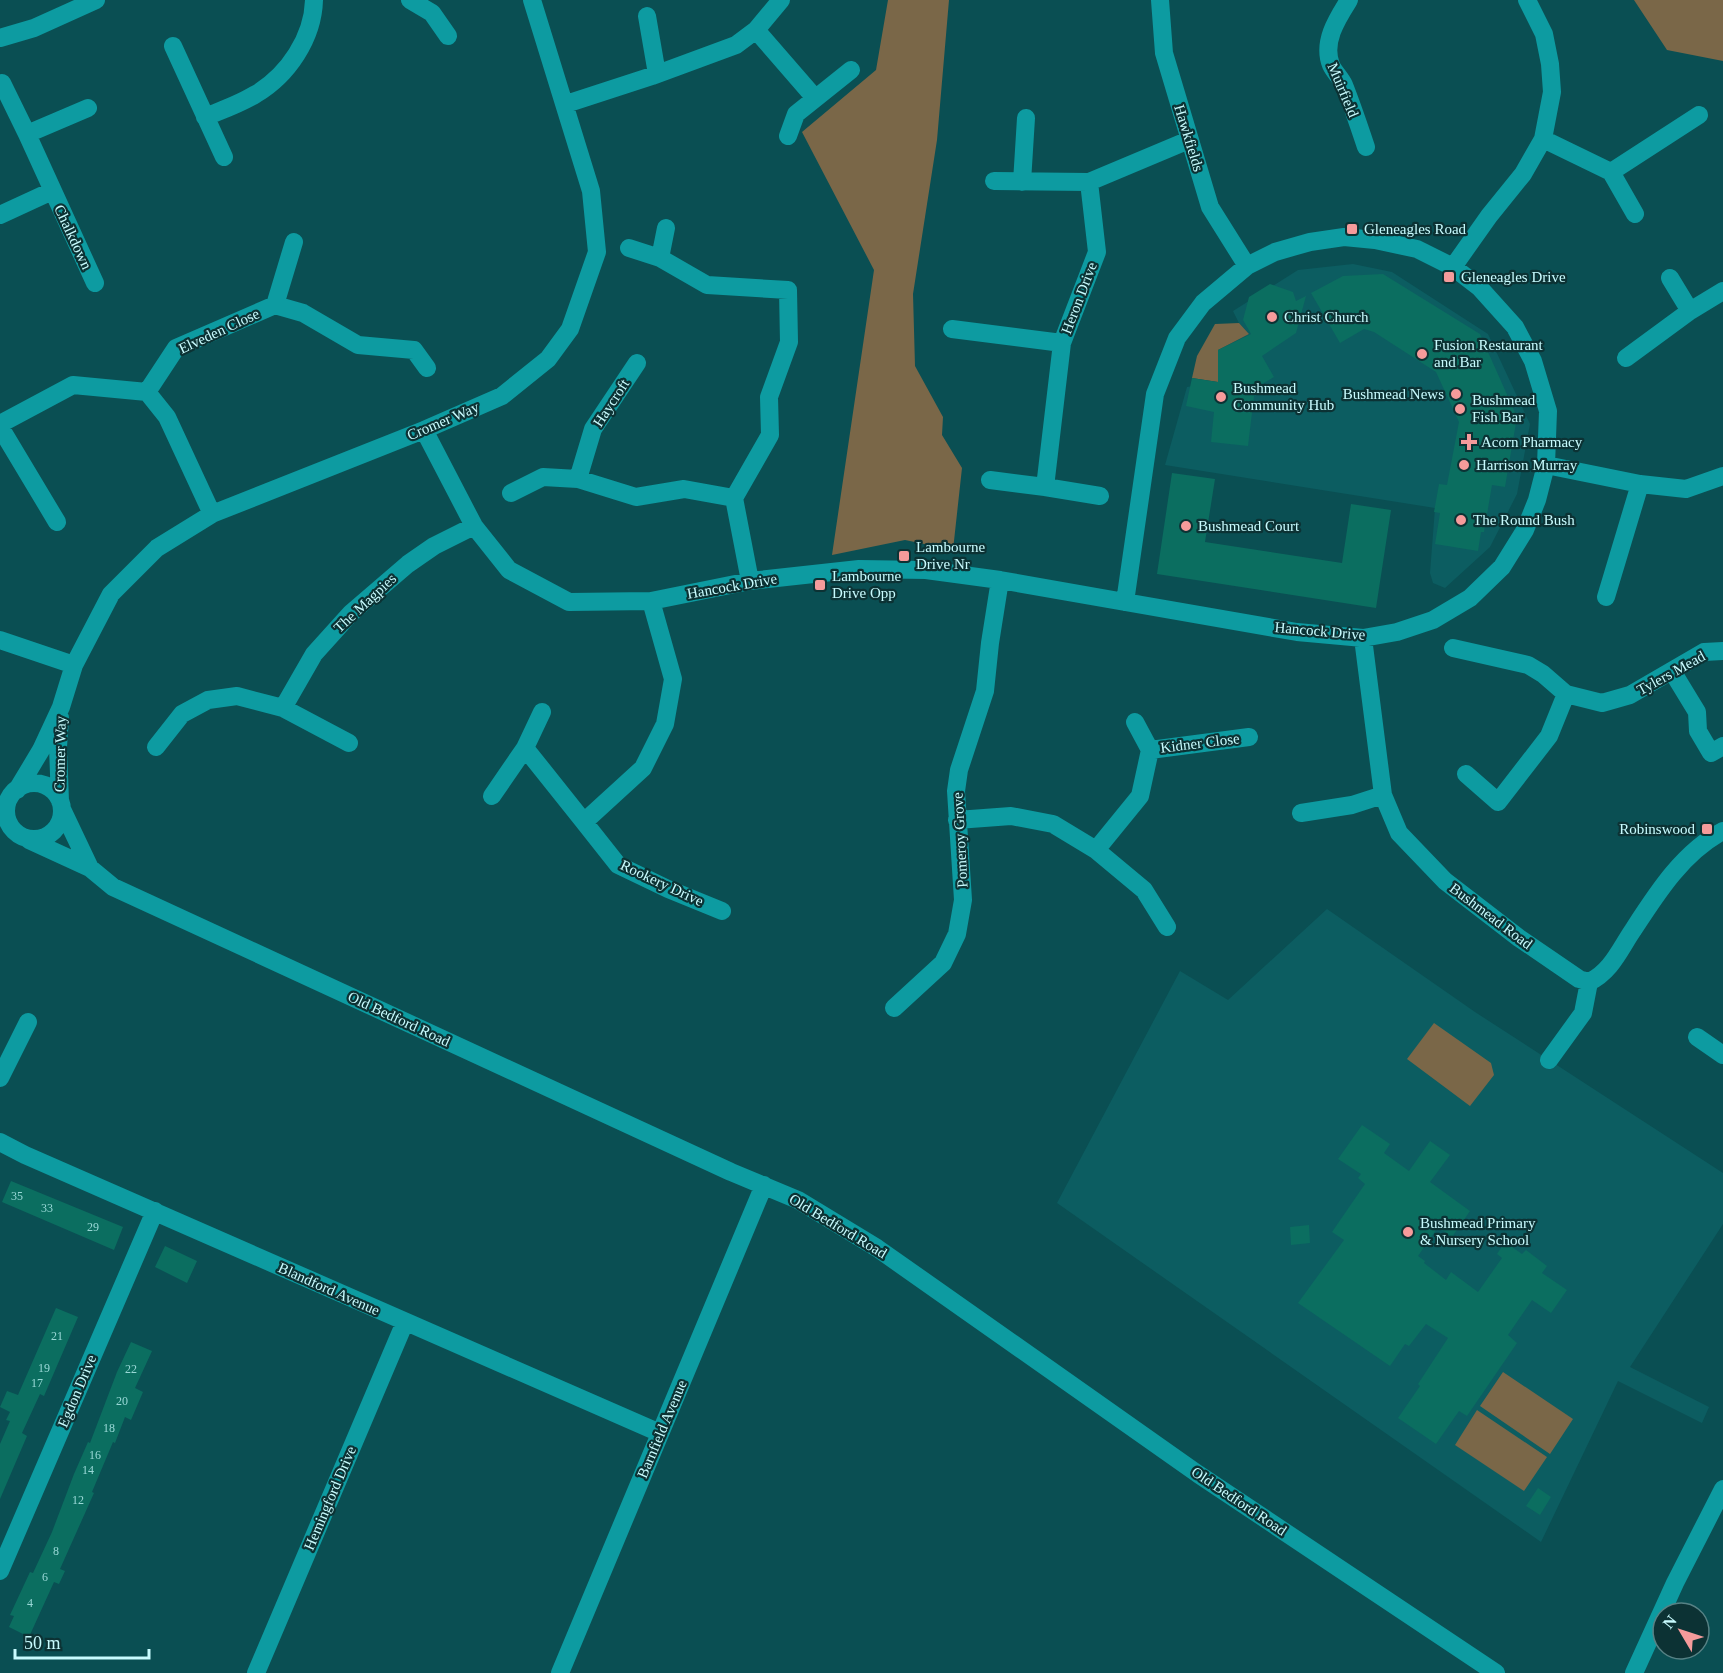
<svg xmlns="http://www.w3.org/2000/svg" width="1723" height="1673" font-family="'Times New Roman',serif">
	<rect width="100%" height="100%" fill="#0a4f53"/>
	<path fill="#0c5d61" d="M1353 264 1392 272 1488 334 1530 424 1517 494 1490 547 1445 588 1433 583 1430 573 1435 508 1165 465 1187 387 1218 382V350L1249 334 1239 323 1233 311 1298 270Z
		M1327 909 1475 1012 1723 1173V1224L1630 1367 1709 1407 1702 1423 1618 1381 1541 1542 1057 1203 1180 971 1228 1000Z"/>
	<path fill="#7a6748" d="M888 0H949L937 140 913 294 915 366 943 417 942 435 962 468 953 550 905 540 832 555 874 270 802 132 876 70Z
		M1634 0H1723V61L1667 50Z
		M1239 323 1249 334 1218 350V382L1192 378 1197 356 1215 324Z
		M1434 1023 1491 1063 1494 1075 1470 1106 1407 1059Z
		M1503 1372 1573 1419 1550 1454 1480 1406Z
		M1477 1410 1547 1457 1524 1491 1455 1445Z"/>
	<path fill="#0b6e60" d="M1383 274 1480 334 1517 417 1505 487 1492 485 1484 532H1481L1478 551 1435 544 1440 513 1434 512 1439 484 1447 485 1459 422 1436 372 1374 332 1364 329 1340 343 1311 293 1343 276Z
		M1270 284 1293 292 1296 301 1306 296 1296 333 1262 356 1274 377 1255 388 1248 446 1211 442 1214 412 1186 406 1192 378 1218 382V350L1251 334 1243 320 1249 297Z
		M1172 473 1215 479 1205 542 1342 563 1351 504 1391 510 1376 608 1157 574Z
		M1362 1125 1390 1144 1384 1153 1409 1171 1430 1141 1450 1155 1430 1182 1470 1211 1452 1237 1438 1227 1418 1256 1425 1261 1424 1263 1446 1280 1451 1272 1478 1292 1502 1258 1497 1254 1505 1242 1522 1254 1526 1250 1547 1266 1542 1273 1567 1290 1551 1313 1532 1300 1508 1335 1517 1343 1467 1416 1459 1411 1436 1444 1398 1418 1420 1386 1418 1384 1448 1338 1426 1324 1409 1346 1405 1344 1390 1366 1298 1303 1344 1240 1332 1232 1365 1184 1358 1178 1361 1174 1338 1159Z
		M11 1181 123 1227 114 1250 2 1202Z
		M1309 1225 1310 1243 1291 1245 1290 1227Z
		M165 1246 197 1261 187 1283 155 1267Z
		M56 1308 78 1317 44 1396 40 1394 22 1433 27 1436 0 1499V1444L10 1421 6 1420 10 1412 0 1407 7 1391 18 1395Z
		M131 1342 152 1351 135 1388 143 1392 131 1420 125 1417 115 1443 113 1442 92 1492 94 1493 60 1569 65 1571 59 1584 54 1582 29 1637 9 1627 14 1616 10 1615 30 1572 33 1573 52 1532 74 1474 88 1442 90 1443 117 1372Z
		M1538 1488 1551 1497 1540 1515 1526 1506Z"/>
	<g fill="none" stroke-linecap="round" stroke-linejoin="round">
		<path stroke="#0d9ba1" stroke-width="18" d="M410 0 432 13 448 36
			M1160 0 1164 53 1210 207 1247 266
			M1349 0C1337 19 1322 42 1331 65 1334 72 1341 78 1344 85 1352 105 1359 126 1366 147
			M647 16 657 74
			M756 30 815 98
			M0 38 34 28 96 0
			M173 46 224 157
			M2 83 27 134 95 283
			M566 104 652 76 736 45 756 30 781 0
			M205 117C222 110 240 104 256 94 288 75 313 38 314 0
			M27 134 88 108
			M788 136 796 114 851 70
			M1543 139 1611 172 1635 214
			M1611 172 1699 115
			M994 181 1089 182 1189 140
			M1022 182 1026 118
			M0 215 52 191
			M629 248 660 258 707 285 788 290 789 342 769 397 770 435 734 498 750 581
			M660 258 666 228
			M1453 267 1489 216 1523 174 1543 139 1552 92 1550 64 1544 34 1527 0
			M1670 278 1690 311 1723 291
			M275 305 294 242
			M952 329 1062 343 1097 252 1089 182
			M1626 358 1690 311
			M637 363 593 429 578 479 636 497 684 489 734 498
			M147 392 176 348 275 305 303 313 358 345 414 350 427 368
			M0 424 73 385 147 392 167 417 212 514
			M0 427 57 522
			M424 430 474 526 509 570 569 602 651 601 750 581 859 569 926 570 1000 580 1125 602 1297 632 1363 638 1397 632 1433 620 1470 598 1502 567 1525 530 1537 500 1546 465 1548 411 1533 361 1515 327 1479 287 1453 267 1417 249 1375 240 1344 237 1310 242 1275 252 1247 266 1203 303 1177 338 1155 394 1125 602
			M1546 465 1640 484 1686 489 1723 476
			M990 480 1045 487 1062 343
			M1045 487 1100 496
			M511 493 543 477 578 479
			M1606 597 1640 484
			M651 601 673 679 665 724 643 768 584 822 618 865 668 889 722 911
			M1363 638 1383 795 1399 833 1445 881 1458 891 1519 938 1579 979 1589 982C1611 972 1620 949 1633 930 1657 893 1683 852 1723 831
			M0 640 74 665
			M1453 648 1528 665 1543 674 1566 694 1602 703 1630 695 1704 652 1723 651
			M1672 671 1697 712 1698 731 1711 753 1723 746
			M283 708 349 743
			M542 712 525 748 584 822
			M1135 722 1150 750
			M156 747 182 714 208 700 237 696 283 708 314 654 351 613 408 564 434 546 474 526
			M1466 774 1498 802 1549 736 1566 694
			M6 811a28 28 0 1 1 56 0a28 28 0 1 1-56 0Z
			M17 790 41 750 61 707 74 665 111 594 157 548 212 514 424 430 502 396 548 359 570 329 597 252 591 191 532 0
			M492 796 525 748
			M60 801 58 747 60 718
			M62 809 90 868
			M1301 813 1352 805 1383 795
			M957 820 1011 816 1053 824 1096 850 1144 890 1167 927
			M29 840 90 868 113 887 731 1172 798 1200 877 1248 1198 1474 1496 1673
			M1096 850 1140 796 1150 750 1249 737
			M894 1008 943 963 957 934 963 900 956 791 959 770 985 691 990 643 1000 580
			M1697 1037 1723 1055
			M1549 1060 1583 1013 1589 982
			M0 1078 28 1022
			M0 1142 25 1155 660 1433
			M0 1571 155 1211
			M256 1673 405 1322
			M560 1673 764 1185
			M1634 1673 1675 1583 1723 1489"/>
	</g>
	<g fill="#f59b9b" stroke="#0c3234" stroke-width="2">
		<rect x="1346" y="223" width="12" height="12" rx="3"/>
		<rect x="1443" y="271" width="12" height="12" rx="3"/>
		<circle cx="1272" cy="317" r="6"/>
		<circle cx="1422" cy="354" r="6"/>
		<circle cx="1456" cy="394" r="6"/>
		<circle cx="1221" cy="397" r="6"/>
		<circle cx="1460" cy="409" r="6"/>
		<path d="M1466 433h6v6h6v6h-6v6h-6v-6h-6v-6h6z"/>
		<circle cx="1464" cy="465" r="6"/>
		<circle cx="1461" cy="520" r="6"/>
		<circle cx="1186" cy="526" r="6"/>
		<rect x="898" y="550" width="12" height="12" rx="3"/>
		<rect x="814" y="579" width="12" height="12" rx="3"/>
		<rect x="1701" y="823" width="12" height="12" rx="3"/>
		<circle cx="1408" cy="1232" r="6"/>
	</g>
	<g text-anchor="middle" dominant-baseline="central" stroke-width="4.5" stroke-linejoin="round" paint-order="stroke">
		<g font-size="12" fill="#99d8d6">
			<text x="17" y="1196">35</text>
			<text x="47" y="1208">33</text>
			<text x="93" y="1227">29</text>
			<text x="57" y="1336">21</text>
			<text x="44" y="1368">19</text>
			<text x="131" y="1369">22</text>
			<text x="37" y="1383">17</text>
			<text x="122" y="1401">20</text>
			<text x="109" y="1428">18</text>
			<text x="95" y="1455">16</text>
			<text x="88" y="1470">14</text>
			<text x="78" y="1500">12</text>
			<text x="56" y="1551">8</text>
			<text x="45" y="1577">6</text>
			<text x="30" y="1603">4</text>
		</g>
		<g font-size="15" fill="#c8fbfe" stroke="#0c3234">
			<text transform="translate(1343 90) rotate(67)">Muirfield</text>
			<text transform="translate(1189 138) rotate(73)">Hawkfields</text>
			<text transform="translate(73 237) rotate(65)">Chalkdown</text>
			<text transform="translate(1079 298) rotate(-69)">Heron Drive</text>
			<text transform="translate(219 331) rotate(-25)">Elveden Close</text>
			<text transform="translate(611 403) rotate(-57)">Haycroft</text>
			<text transform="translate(443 421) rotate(-23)">Cromer Way</text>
			<text transform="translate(732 586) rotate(-10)">Hancock Drive</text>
			<text transform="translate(365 603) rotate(-43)">The Magpies</text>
			<text transform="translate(1320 631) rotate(5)">Hancock Drive</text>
			<text transform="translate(1671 673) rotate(-29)">Tylers Mead</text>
			<text transform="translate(1200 743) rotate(-7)">Kidner Close</text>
			<text transform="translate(60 754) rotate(-89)">Cromer Way</text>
			<text transform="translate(960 840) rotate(-93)">Pomeroy Grove</text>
			<text transform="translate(662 883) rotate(25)">Rookery Drive</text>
			<text transform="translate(1491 916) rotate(37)">Bushmead Road</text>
			<text transform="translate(399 1019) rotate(25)">Old Bedford Road</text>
			<text transform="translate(838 1226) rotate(31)">Old Bedford Road</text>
			<text transform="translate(329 1289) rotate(24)">Blandford Avenue</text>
			<text transform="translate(77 1391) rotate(-67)">Egdon Drive</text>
			<text transform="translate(662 1429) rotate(-67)">Barnfield Avenue</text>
			<text transform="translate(330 1498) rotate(-67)">Hemingford Drive</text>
			<text transform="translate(1239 1501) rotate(34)">Old Bedford Road</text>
		</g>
		<g font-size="15" fill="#c8fbfe" stroke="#0c3234" text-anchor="start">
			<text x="1364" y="229">Gleneagles Road</text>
			<text x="1461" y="277">Gleneagles Drive</text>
			<text x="1284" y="317">Christ Church</text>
			<text x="1434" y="345">Fusion Restaurant<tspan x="1434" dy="17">and Bar</tspan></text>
			<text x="1233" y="388">Bushmead<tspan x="1233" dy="17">Community Hub</tspan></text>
			<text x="1444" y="394" text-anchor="end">Bushmead News</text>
			<text x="1472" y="400">Bushmead<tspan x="1472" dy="17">Fish Bar</tspan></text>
			<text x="1481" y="442">Acorn Pharmacy</text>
			<text x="1476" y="465">Harrison Murray</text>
			<text x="1473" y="520">The Round Bush</text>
			<text x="1198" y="526">Bushmead Court</text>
			<text x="916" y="547">Lambourne<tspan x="916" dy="17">Drive Nr</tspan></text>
			<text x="832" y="576">Lambourne<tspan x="832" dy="17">Drive Opp</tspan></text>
			<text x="1695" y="829" text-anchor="end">Robinswood</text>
			<text x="1420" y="1223">Bushmead Primary<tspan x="1420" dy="17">&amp; Nursery School</tspan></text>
		</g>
	</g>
	<g transform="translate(1681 1631) rotate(309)"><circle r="28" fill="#0c3234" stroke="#578285" stroke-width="1.5"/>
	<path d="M0-4.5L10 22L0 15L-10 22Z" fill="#f59b9b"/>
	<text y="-9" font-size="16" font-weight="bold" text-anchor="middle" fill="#c8fbfe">N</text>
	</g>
	<path d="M15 1649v9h134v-9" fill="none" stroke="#c8fbfe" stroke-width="3"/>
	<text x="24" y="1649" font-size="18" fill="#c8fbfe" stroke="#0c3234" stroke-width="4.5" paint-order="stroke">50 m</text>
</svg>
